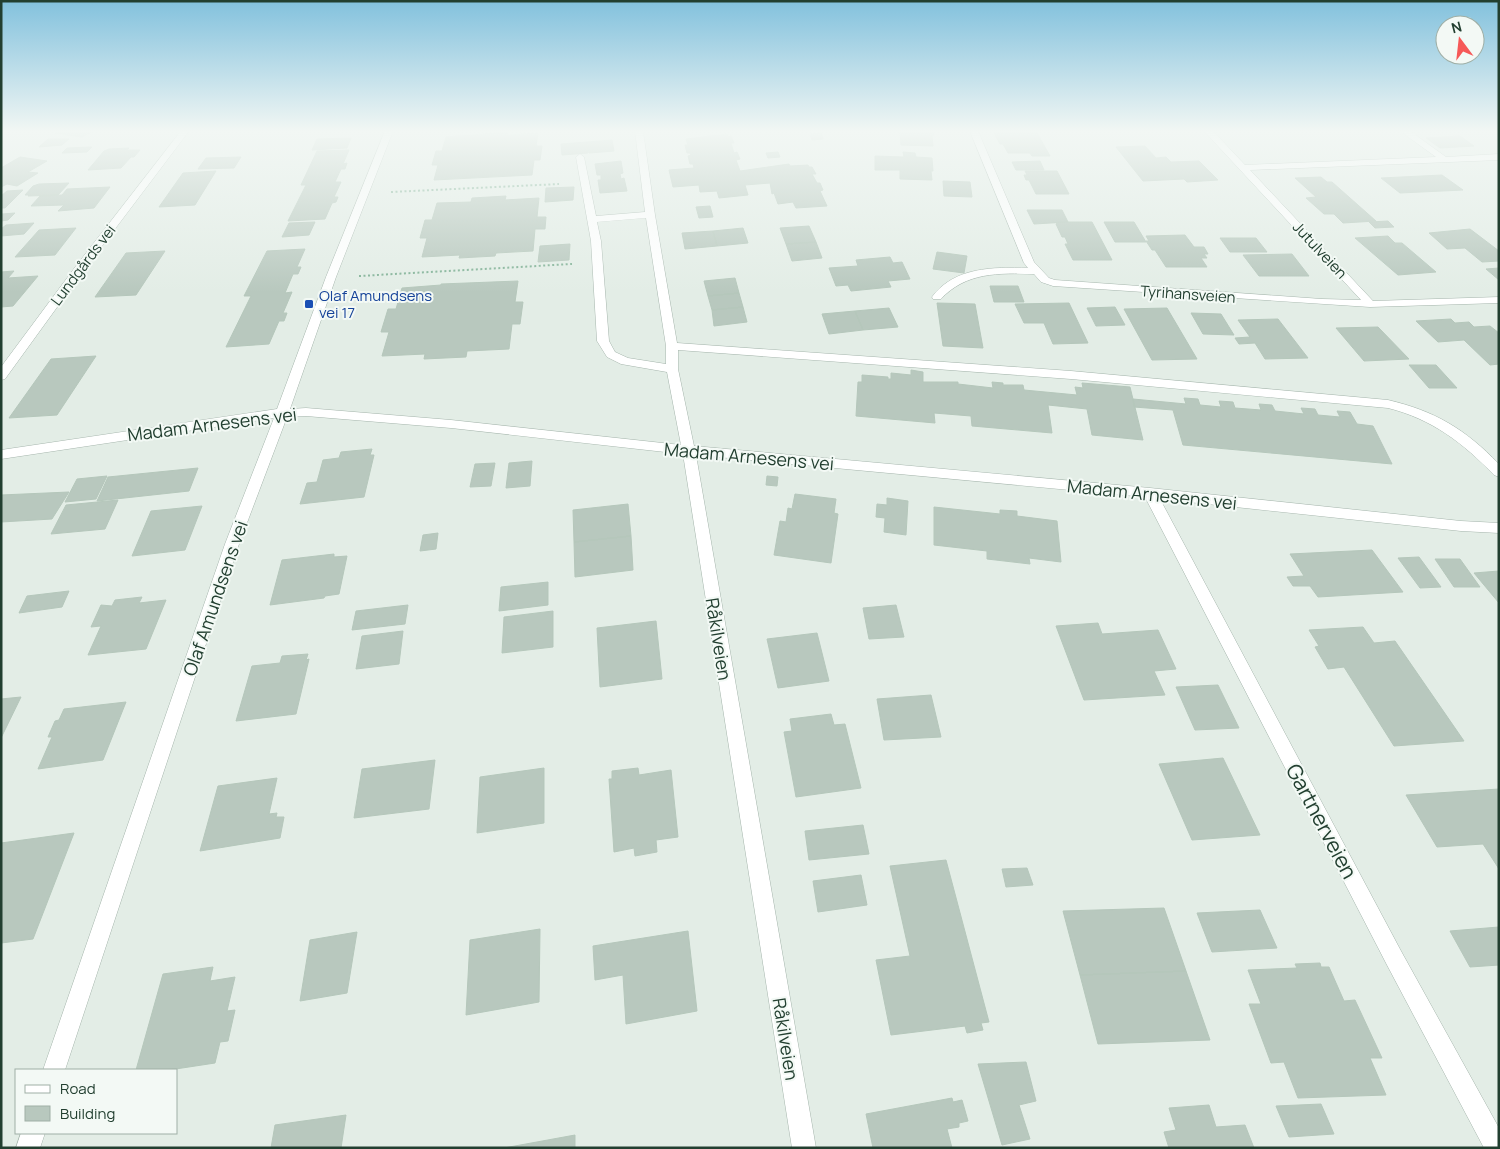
<svg xmlns="http://www.w3.org/2000/svg" width="1500" height="1149" font-family="Manrope,sans-serif">
	<rect width="100%" height="100%" fill="#e3ede6"/>
	<path fill="#b8c8be" stroke="#b5c7bb" d="M59 131H93L82 137 55 133Z
		M900 131H934V135H932L933 146 901 145Z
		M993 131H1036L1050 156H1032L1030 153H1008L1003 144H1000Z
		M508 132 507 135 538 133 536 146H542L540 160H534L532 175 434 180 438 165H432L436 151H442L446 137Z
		M821 133 823 139 812 140 810 134Z
		M727 134 728 137 731 136 734 143H731L734 153 737 152 740 159 736 160 740 171 789 164 790 166 808 165 809 167H812L816 174H812L817 183H820L823 190 820 191 827 206 796 208 793 202 778 204 774 193 772 194 770 183 745 185 748 195 719 198 717 191 700 192 699 185 673 187 669 170 694 168 693 164H690L688 156 691 155 690 153H687L685 145H688L686 139Z
		M1460 136 1474 146 1440 148 1426 138Z
		M351 138 347 148 312 150 317 139Z
		M48 139H69L62 145 39 147Z
		M612 140 614 151 589 153 587 142Z
		M587 142 588 153 562 155 561 144Z
		M1145 146 1156 158 1166 157 1171 162 1199 161 1218 180 1187 182 1184 179 1143 181 1116 147Z
		M89 147H92L87 152 62 153 67 148Z
		M129 148 127 150H140L134 157H131L121 168 88 170 104 151 109 149Z
		M349 150 343 164 347 163 345 169H341L335 182H341L334 197H338L336 202 332 203 325 219 288 221 306 185H301L317 151Z
		M778 152 780 157 768 158 766 153Z
		M903 152 915 153 916 157 932 158 933 171H931L932 180 900 179V170H875V156L904 157Z
		M20 157 47 161 28 172 38 173 17 186 7 184 1 187V168Z
		M241 157 234 168 198 169 206 158Z
		M621 161 623 173 620 174 621 179 624 178 627 191 600 193 598 180H601V175H597L595 164Z
		M1040 161 1044 170H1016L1012 162Z
		M216 171 195 205 159 207 183 173Z
		M1025 171H1057L1069 194H1036L1029 180H1026L1024 175H1027Z
		M1442 175 1463 190 1400 193 1381 178Z
		M1321 177 1327 182H1332L1376 221 1343 223 1334 214H1324L1306 198 1316 197 1295 178Z
		M943 181 970 182 972 197 944 196Z
		M69 183 58 195 28 196 29 195H25L33 186 39 184Z
		M110 187 94 208 58 211 64 205 31 206 40 196 62 195 67 189Z
		M574 187 573 200 545 202 546 188Z
		M23 190 5 208H1V196L7 191Z
		M506 196 505 200 539 198 537 217H546L545 229H535L533 251 496 253 495 256 459 258 460 255 422 257 427 238H420L425 220H432L437 203 471 202 472 198Z
		M710 206 713 217 699 218 696 207Z
		M1027 210H1062L1068 222 1034 224Z
		M15 213 8 220 1 221 2 214Z
		M1388 221 1394 227 1375 228 1369 222Z
		M315 222 309 235 282 237 289 223Z
		M1059 222H1092L1112 260H1073L1065 244H1068L1065 237H1062L1056 224Z
		M1104 222H1134L1146 242H1115Z
		M34 223 24 234 1 236V229L6 225Z
		M809 226 816 242 786 244 780 228Z
		M76 228 55 255 15 257 39 230Z
		M743 228 748 243 717 246 713 231Z
		M1470 229 1499 251V261L1482 262 1465 248 1447 249 1429 233Z
		M713 231 717 246 685 249 682 233Z
		M1185 235 1194 247H1204L1208 254H1204L1207 258H1201L1207 267H1166L1155 250H1152L1146 241H1149L1146 236Z
		M1388 236 1395 243H1402L1436 272 1398 275 1355 238Z
		M1220 238H1256L1267 252H1230Z
		M816 242 822 258 792 261 786 244Z
		M570 244 569 260 538 262 540 246Z
		M305 249 297 267H301L298 274H293L285 293 292 292 283 313H287L284 321H279L269 344 226 347 251 296H244L267 251Z
		M165 251 136 295 95 297 126 253Z
		M937 252 967 256 964 273 933 269Z
		M1292 254 1309 276H1259L1243 255Z
		M890 257 893 263 902 262 910 279 888 281 891 287 851 291 848 285 836 286 829 268 858 266 856 260Z
		M1499 268V280L1486 269Z
		M14 271 8 278 38 276 13 306 1 307V272Z
		M735 278 739 293 708 296 704 281Z
		M518 281 515 302H523L520 324H512L509 349 467 351 466 357 424 359 425 354 382 356 389 332H381L388 309H396L402 288 441 285V284Z
		M990 286H1018L1024 302H994Z
		M739 293 743 307 712 310 708 296Z
		M937 303 975 304 983 348 943 346Z
		M1069 303 1088 343 1053 344 1044 323H1024L1015 304Z
		M743 307 747 322 714 326 712 310Z
		M1115 307 1125 325 1096 326 1087 308Z
		M889 308 898 327 863 330 855 311Z
		M1167 308 1197 359 1152 360 1124 309Z
		M855 311 863 330 829 334 822 314Z
		M1191 313 1221 314 1234 335 1203 334Z
		M1278 319 1308 358 1265 359 1255 343 1239 344 1235 338 1250 337 1238 320Z
		M1451 319 1455 323 1469 322 1474 327 1490 326 1499 333V364L1490 365 1464 340 1438 342 1416 321Z
		M1378 327 1409 359 1364 361 1336 328Z
		M96 356 57 415 9 418 51 359Z
		M1409 365H1436L1457 388H1429Z
		M911 370 923 372V382H958V384L993 388 992 382 1003 383V385H1023L1024 390 1077 395 1075 387 1083 388 1082 383 1130 387 1143 440 1092 435 1087 409 1048 405 1052 433 972 426 971 416 934 413 935 423 856 416 858 382H862V375L888 377V379H891V373L911 375Z
		M1184 398 1198 399 1200 405 1221 407 1219 401 1233 402 1235 408 1261 410 1259 404 1272 405 1275 411 1304 414 1301 408 1315 409 1318 415 1340 417 1337 411 1350 412 1357 424 1373 426 1392 464 1183 445 1173 410 1134 407 1133 399 1186 404Z
		M372 449 370 455H374L364 497 300 504 307 483 317 482 323 460 339 458 341 452Z
		M532 461 530 486 506 488 509 463Z
		M495 463 491 486 470 487 475 464Z
		M198 468 189 491 97 501 108 477Z
		M107 476 96 499 65 502 77 479Z
		M767 476 778 477 777 486 766 485Z
		M69 492 52 519 1 522V495Z
		M795 494 836 499 834 513 838 514 831 563 774 555 780 521 786 522 788 508 792 509Z
		M887 498 908 501 906 535 884 532 885 518 876 517 877 504 887 505Z
		M118 500 105 529 51 534 66 505Z
		M628 504 631 536 574 542 573 510Z
		M202 506 185 550 132 556 151 511Z
		M934 507 1000 514V510L1017 511V516L1057 521 1061 562 1029 558 1030 564 987 559V551L934 545Z
		M438 533 436 549 420 551 423 535Z
		M631 536 633 570 575 577 574 542Z
		M1372 550 1403 592 1318 597 1310 586H1293L1287 577 1304 576 1290 554Z
		M334 554V557L347 556 339 594 325 596 324 598 270 605 282 560Z
		M1419 557 1441 587 1420 588 1398 558Z
		M1435 559H1460L1480 587H1454Z
		M1499 571V603L1474 573Z
		M548 582V605L499 611 501 587Z
		M69 591 62 607 19 613 27 596Z
		M142 597 139 603 166 600 146 649 88 655 101 626 91 627 101 605 112 606 115 600Z
		M408 605 405 624 352 630 356 611Z
		M896 605 904 637 869 639 863 608Z
		M553 611V647L502 653 504 617Z
		M656 621 662 679 600 687 597 628Z
		M1098 623 1102 634 1158 630 1176 669 1154 671 1165 695 1084 700 1056 626Z
		M1363 627 1374 643 1395 641 1464 741 1394 746 1344 667 1328 669 1315 647 1319 646 1309 630Z
		M403 631 399 664 356 669 362 636Z
		M817 633 829 681 778 688 767 639Z
		M308 654 306 660 309 659 296 714 236 721 252 666 280 663 282 656Z
		M1218 685 1239 728 1195 730 1176 687Z
		M931 695 941 737 884 740 877 699Z
		M21 697 1 738V699Z
		M126 702 103 760 38 769 52 737H48L55 721 59 720 64 709Z
		M831 714 834 725 845 724 861 788 796 797 784 732 792 731 790 719Z
		M1223 758 1260 835 1192 840 1159 764Z
		M435 760 429 809 354 818 362 769Z
		M544 768V823L477 833 480 777Z
		M638 768 639 775 671 770 678 837 656 840 657 852 635 856 634 848 614 852 609 779H612V771Z
		M277 778 269 814 277 813 276 817H284L280 838 200 851 218 786Z
		M1499 789V869L1483 844 1437 847 1406 795Z
		M863 825 869 854 809 860 805 831Z
		M74 833 33 939 1 943V843Z
		M946 860 989 1022 981 1023 983 1030 967 1033 965 1026 891 1035 876 960 910 956 890 866Z
		M1027 868 1033 885 1006 887 1002 869Z
		M861 875 867 905 818 912 813 881Z
		M1164 908 1186 971 1080 975 1063 911Z
		M1260 910 1277 948 1212 952 1197 913Z
		M1499 927V965L1470 967 1450 931Z
		M540 929 539 1002 466 1015 470 940Z
		M688 931 697 1011 626 1024 623 975 595 980 593 946Z
		M357 932 347 993 300 1001 310 940Z
		M1320 963 1321 967H1329L1344 1001 1355 1000 1382 1058H1370L1386 1095 1298 1098 1284 1062 1271 1063 1249 1004H1261L1248 970 1297 968 1295 964Z
		M213 967 210 981 235 977 227 1011 235 1010 228 1041 220 1042 215 1063 169 1070H136L163 974Z
		M1186 971 1210 1040 1098 1044 1080 975Z
		M1026 1062 1036 1101 1019 1105 1030 1139 1002 1145 978 1064Z
		M952 1098 953 1102 962 1100 968 1121 959 1123V1127L947 1129 952 1148H873L866 1114Z
		M1321 1104 1334 1134 1289 1137 1276 1106Z
		M1209 1105 1216 1127 1245 1125 1254 1148H1169L1164 1132 1176 1130 1169 1108Z
		M346 1115 341 1148H271L275 1125Z
		M575 1135V1148H504Z"/>
	<g fill="none" stroke-linecap="round" stroke-linejoin="round">
		<defs>
			<path id="minor" d="M181 131H189L84 270 5 379 1 380V367L76 266Z
				M385 131H393L336 277 290 409 306 408 451 420 681 445 667 372 621 364 607 357 597 341 591 241 576 157 580 154 584 157 596 216 645 212 635 131H643L655 215 677 343 1071 371 1388 400C1435 411 1465 429 1499 464V477L1494 475C1463 443 1432 419 1388 408L1071 379 678 350V369L694 446 1150 488 1461 521 1499 523V533L1461 531 1160 499 1401 951 1499 1128V1148H1484L1387 965 1145 497 696 455 816 1148H792L683 454 451 428 306 416 287 417 239 544 65 1070H43L225 544 274 418 1 459V450L277 409 326 277ZM646 218 666 346V364L628 358 615 352 609 341 601 241 597 222Z
				M970 131H978L1034 262 1049 278 1055 280 1322 299 1361 300 1204 131H1213L1245 165 1436 157 1400 131H1410L1446 157 1499 154V160L1250 170 1373 301 1499 297V303L1370 307 1053 286 1041 282 1034 274C999 273 966 272 941 299H933L932 297C954 267 993 267 1028 268L1024 263Z
				M21 1133H45L40 1148H16Z"/>
		</defs>
		<use href="#minor" stroke="#a5b5ac" stroke-width="1"/>
		<path stroke="#82b297" stroke-width="2" stroke-dasharray="2 2.5" stroke-linecap="butt" d="M391 192 559 184
			M359 276 572 264"/>
		<use href="#minor" fill="#fff" fill-rule="evenodd"/>
	</g>
	<linearGradient id="sky" x2="0" y2="1"><stop stop-color="#82c1dd"/><stop offset="0.45" stop-color="#f2f7f4"/><stop offset="1" stop-color="#f2f7f4" stop-opacity="0"/></linearGradient>
	<rect width="1500" height="292" fill="url(#sky)"/>
	<rect fill="#1a4fb4" stroke="#f3f9f5" stroke-width="2" x="304" y="299" width="10" height="10" rx="2.5"/>
	<g text-anchor="middle" dominant-baseline="central" stroke-width="4" stroke-linejoin="round" paint-order="stroke">
		<g font-size="15" fill="#223f30" stroke="#f3f9f5">
			<text transform="translate(1320 250) rotate(47)">Jutulveien</text>
			<text transform="translate(83 265) rotate(-53)">Lundgårds vei</text>
			<text transform="translate(1188 294) rotate(4)">Tyrihansveien</text>
		</g>
		<g font-size="15" fill="#164399" stroke="#f3f9f5" text-anchor="start">
			<text x="319" y="295">Olaf Amundsens<tspan x="319" dy="17">vei 17</tspan></text>
		</g>
		<g font-size="18" fill="#223f30" stroke="#f3f9f5">
			<text transform="translate(212 424) rotate(-7)">Madam Arnesens vei</text>
			<text transform="translate(749 456) rotate(5)">Madam Arnesens vei</text>
			<text transform="translate(1152 494) rotate(6)">Madam Arnesens vei</text>
			<text transform="translate(215 598) rotate(-71)">Olaf Amundsens vei</text>
			<text transform="translate(719 639) rotate(81)">Råkilveien</text>
			<text transform="translate(786 1039) rotate(81)">Råkilveien</text>
		</g>
		<g font-size="21" fill="#223f30" stroke="#f3f9f5">
			<text transform="translate(1322 821) rotate(62)">Gartnerveien</text>
		</g>
	</g>
	<rect width="1500" height="1149" fill="none" stroke="#223f30" stroke-width="5"/>
	<rect x="15" y="1069" width="162" height="65" fill="#f3f9f5" stroke="#9fafa6"/>
	<rect x="25" y="1085" width="25" height="8" fill="#ffffff" stroke="#9fafa6"/>
	<text x="60" y="1094" font-size="15" fill="#223f30">Road</text>
	<rect x="25" y="1106" width="25" height="15" fill="#b8c8be" stroke="#9fafa6"/>
	<text x="60" y="1119" font-size="15" fill="#223f30">Building</text>
	<g transform="translate(1460 40) rotate(345)"><circle r="24" fill="#f3f9f5" stroke="#9fafa6"/>
	<path d="M0-4L9 19L0 12L-9 19Z" fill="#f65958"/>
	<text y="-8" font-size="14" font-weight="bold" text-anchor="middle" fill="#223f30">N</text>
	</g>
</svg>
